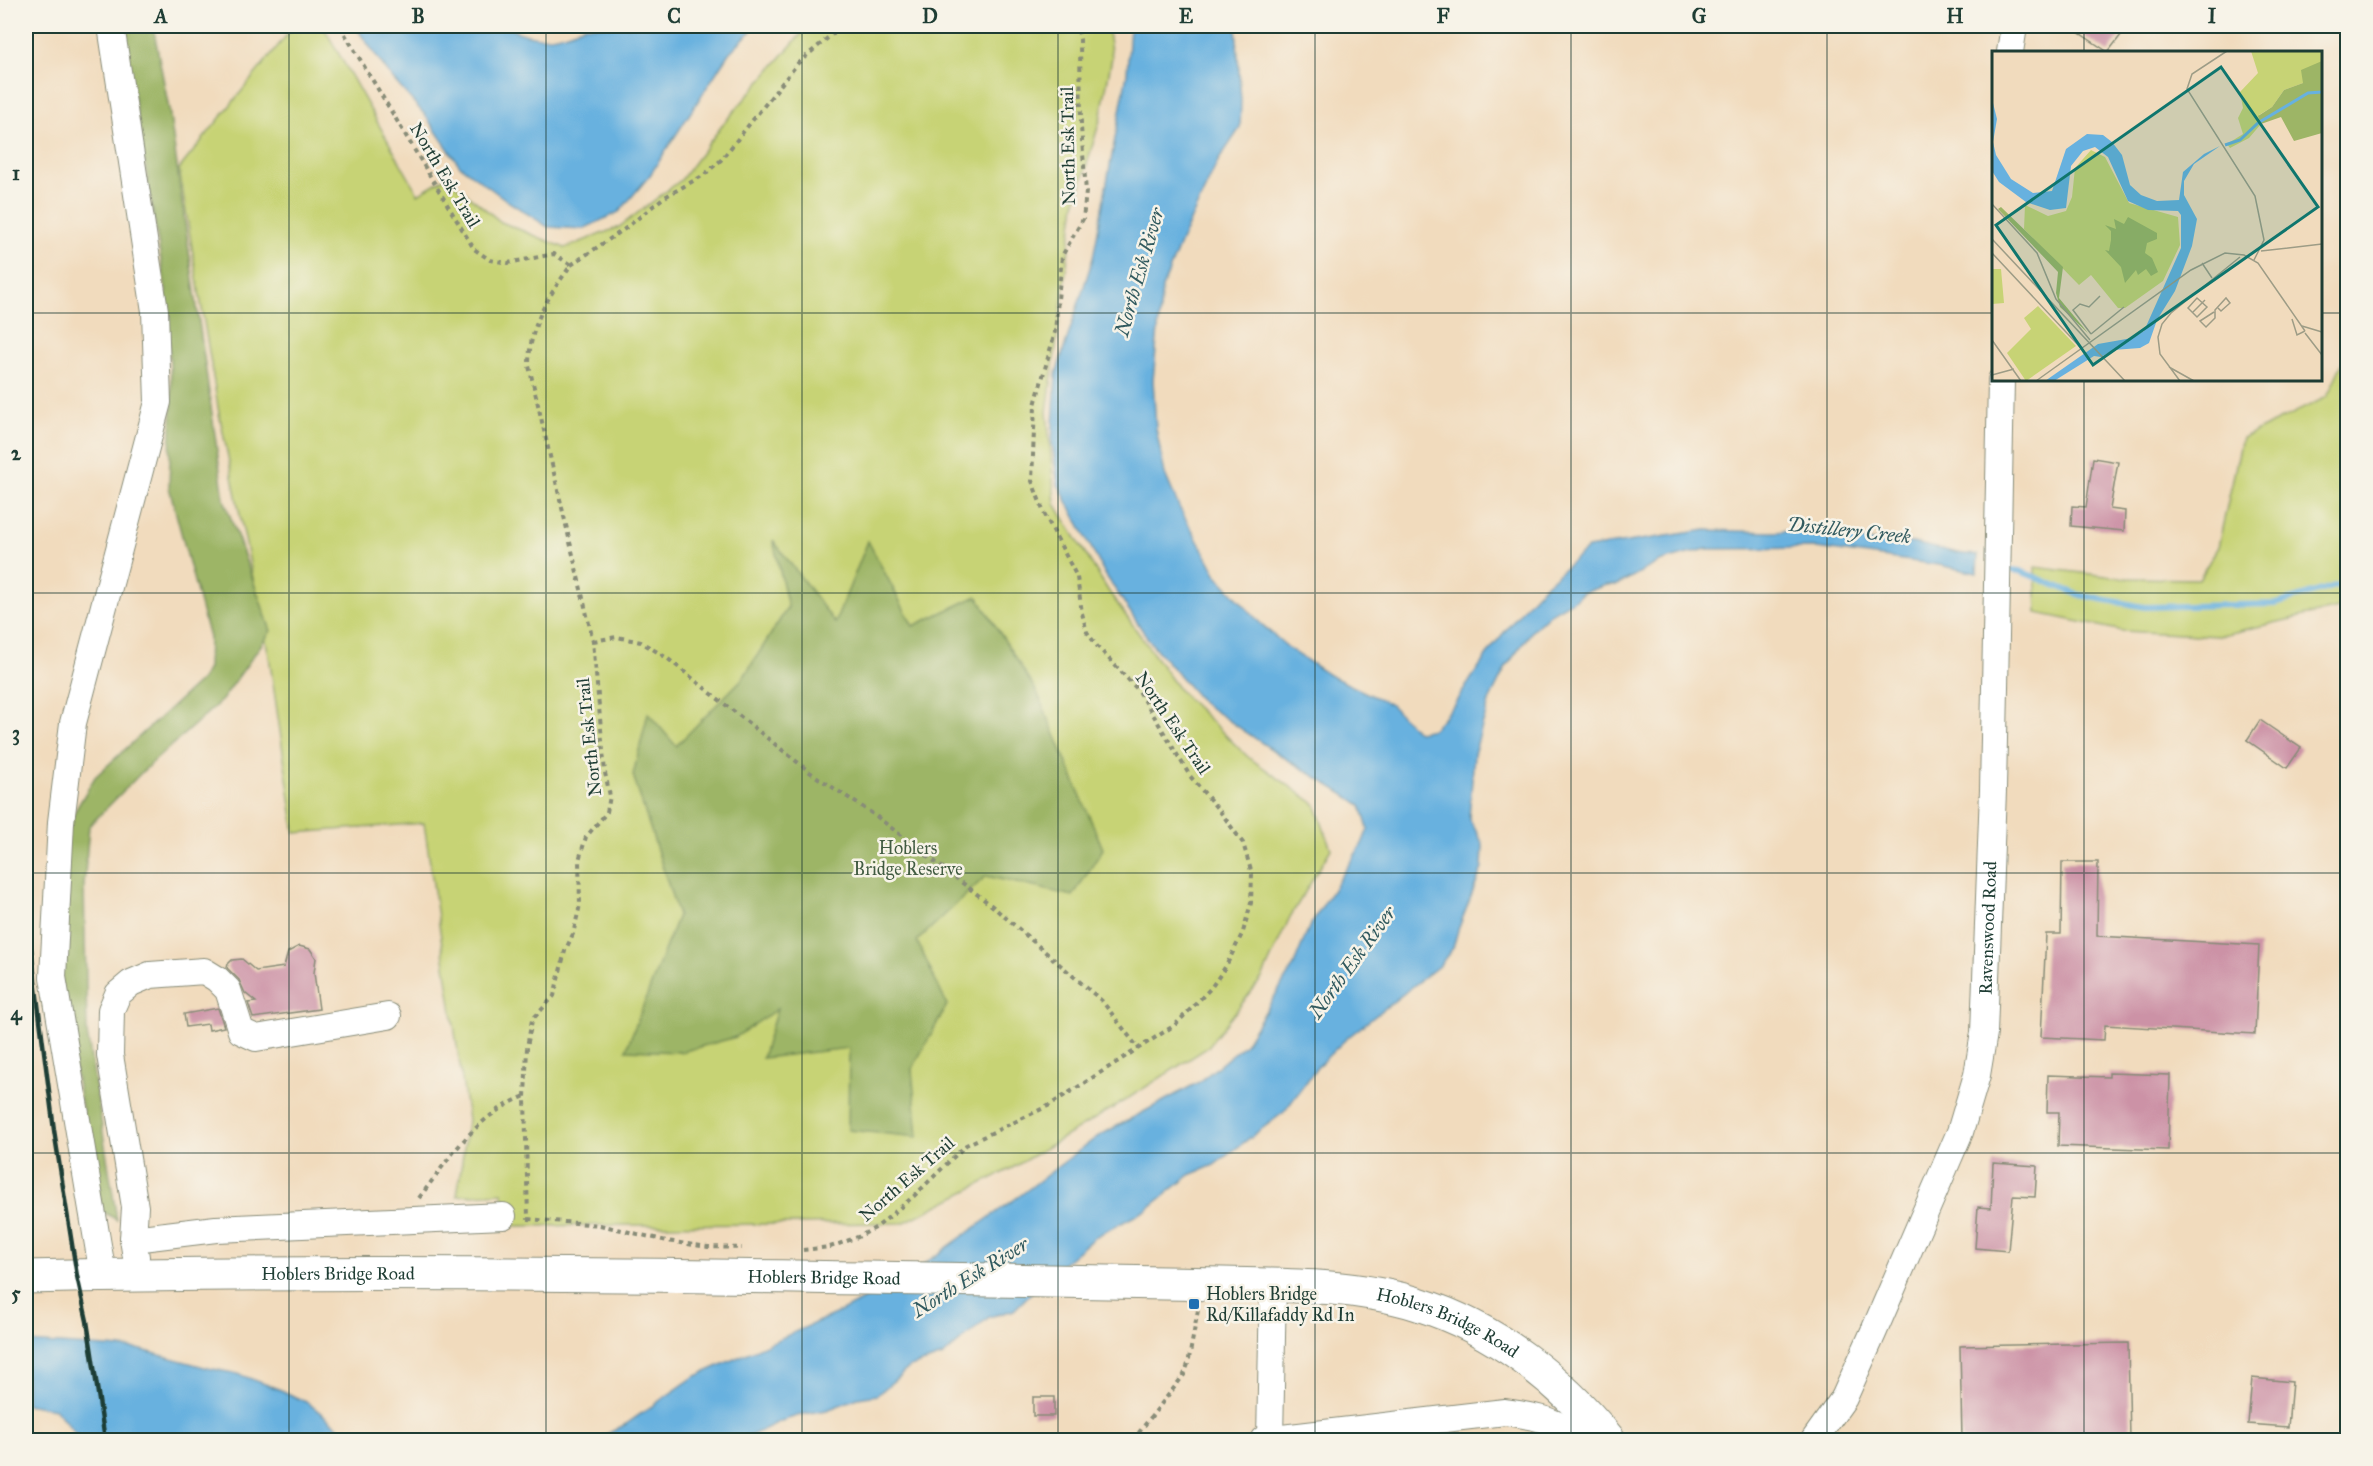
<svg xmlns="http://www.w3.org/2000/svg" width="2373" height="1466" font-family="'IM FELL Great Primer',serif">
	<rect width="100%" height="100%" fill="#f7f3e8"/>
	<filter id="ink" filterUnits="userSpaceOnUse"><feTurbulence type="fractalNoise" baseFrequency=".0167" numOctaves="2"/><feDisplacementMap in="SourceGraphic" scale="12" xChannelSelector="R" yChannelSelector="G"/><feConvolveMatrix kernelMatrix="1 2 1 2 8 2 1 2 1" color-interpolation-filters="sRGB"/></filter>
	<filter id="wash" filterUnits="userSpaceOnUse"><feTurbulence type="fractalNoise" baseFrequency=".008" numOctaves="4" result="noise"/><feDisplacementMap in="SourceGraphic" scale="24" xChannelSelector="R" yChannelSelector="G"/><feGaussianBlur stdDeviation="1.35" result="paint"/><feColorMatrix in="noise" values="0 0 0 0 0 0 0 0 0 0 0 0 0 0 0 0 0 1.4 0 .05"/><feComposite in="paint" operator="in"/></filter>
	<g filter="url(#wash)">
		<rect width="100%" height="100%" fill="#f1dbbd"/>
		<path fill="#c7d375" stroke="#738854" stroke-width="1.5" d="M294 26H323L418 194 446 177 501 222 565 248 619 227 681 180 724 123 808 26H1107L1112 57 1100 120 1075 204 1047 412 1055 504 1109 592 1180 691 1248 757 1315 804 1331 849 1290 917 1262 978 1207 1048 1116 1106 1014 1167 903 1223 505 1226 503 1193 457 1196 468 1120 424 823 295 833 269 656 219 413 179 169Z
			M2347 352V606L2218 636 2123 631 2037 613 2035 567 2122 578 2199 579 2218 547 2242 438 2327 397Z"/>
		<path fill="#9db566" stroke="#5e794d" stroke-width="1.5" d="M122 26H153L169 109 224 499 271 631 222 700 142 772 89 826 84 885 87 1033 117 1220 102 1211 60 994 66 826 95 777 202 679 208 668 209 638 169 487 172 401 166 290Z
			M773 540 835 623 868 541 913 626 977 596 1037 692 1103 849 1073 896 986 876 917 941 947 1005 912 1069 918 1137 848 1130 849 1048 762 1058 777 1009 736 1037 681 1052 626 1050 678 915 633 775 648 713 676 746 743 678 788 607Z"/>
		<path fill="#67b1df" stroke="#43778a" stroke-width="1.5" d="M355 26H504C534 41 555 41 584 26H756L729 53 650 175 619 212 583 229 548 227 509 202 460 166 425 115 392 78Z
			M1130 26H1236L1241 101 1240 128 1218 161 1184 234 1162 288 1153 380 1156 429 1165 474 1179 507 1218 577 1261 624 1291 650 1329 675 1390 704 1418 732 1433 729 1453 706 1493 646 1528 603 1544 586 1588 548 1706 530 1771 532 1822 530 1866 541 1913 543 1963 554 1978 555 1977 573 1939 565 1817 548 1706 549 1659 562 1617 585H1606L1582 593 1576 599 1550 614 1532 631 1506 667 1490 699 1474 754 1469 818 1483 844 1482 868 1458 930 1453 948 1440 965 1347 1038 1319 1065 1284 1112 1214 1165 1190 1175 1146 1210 1095 1237 1045 1279 1014 1310 989 1317 943 1356 910 1367 877 1395 858 1398 827 1410 804 1414 781 1421 742 1440H596L626 1424 694 1377 842 1311 907 1276 1022 1194 1097 1137 1199 1082 1245 1044 1293 967 1309 927 1362 844 1368 829 1361 805 1277 753 1203 703 1151 643 1105 574 1058 484 1052 443 1056 374 1093 258 1127 74Z
			M26 1342 138 1349 208 1368 238 1374 281 1390 308 1403 355 1440H81L55 1409 26 1404Z"/>
		<g fill="none" stroke-linecap="round" stroke-linejoin="round">
			<path stroke="#67b1df" stroke-width="6" d="M2004 569 2020 571 2079 595 2145 607 2276 604 2348 582"/>
		</g>
		<g id="blocks">
			<path fill="#cc92a6" d="M2069 26H2128L2108 52Z
				M2093 458 2118 462 2110 509 2125 511 2124 531 2071 526 2072 506 2086 507Z
				M2260 720 2301 748 2287 768 2247 740Z
				M2062 862H2098L2097 936 2259 945 2255 1034 2105 1025 2104 1040 2041 1037 2046 934H2061Z
				M299 946 310 949 316 958 314 973 319 1009 253 1018 248 1003 256 1002 245 993 239 980 227 968 228 964 232 960 242 959 256 971 284 967 288 952Z
				M218 1008 224 1027 209 1030 208 1024 186 1027 184 1014Z
				M2109 1073 2170 1075 2168 1150 2058 1146 2059 1112H2047L2048 1075 2109 1077Z
				M1993 1163 2037 1166 2035 1197 2013 1196 2008 1251 1975 1248 1978 1207 1991 1208Z
				M2128 1343 2130 1440H1962L1960 1346Z
				M2252 1378 2292 1382 2288 1427 2248 1424Z
				M1033 1397H1054V1416H1033Z"/>
		</g>
	</g>
	<g filter="url(#ink)">
		<use href="#blocks" fill-opacity="0" stroke="#888c78" stroke-width="1.5"/>
		<g fill="none" stroke-linecap="round" stroke-linejoin="round">
			<defs>
				<g id="minor">
					<path d="M2010 52 2014 26"/>
					<path d="M133 1239 135 1207 110 1055 111 1010 118 994 131 983 150 975 204 971 217 979 228 990 241 1031 256 1038 388 1016"/>
					<path d="M136 1257 133 1239 216 1229 503 1216"/>
					<path d="M103 1275 53 977 61 822 73 723 158 402 155 311 111 26"/>
					<path d="M1270 1439 1273 1286"/>
					<path d="M1263 1440 1505 1412C1532 1416 1559 1419 1578 1440"/>
					<path id="s1" d="M1814 1440 1844 1398 1874 1331 1960 1132 1977 1075 1984 1033 1993 790 2001 380"/>
				</g>
				<g id="highway">
					<path id="s2" d="M26 1277C348 1270 671 1275 993 1280 1070 1282 1146 1282 1223 1284 1287 1285 1357 1285 1418 1304 1494 1328 1560 1379 1609 1440"/>
				</g>
			</defs>
			<use href="#minor" stroke="#888c78" stroke-width="28"/>
			<use href="#highway" stroke="#888c78" stroke-width="35"/>
			<path stroke="#888c78" stroke-width="4" stroke-dasharray="4.5 4.5" stroke-linecap="butt" d="M340 26 474 249 490 260 508 263 554 254 571 265C548 297 529 325 529 366L593 641 605 773 610 796 607 812 586 837 579 860 580 905 573 934 565 951 554 996 532 1020 527 1047 525 1098 528 1219
				M571 265 626 228 663 198 704 175 721 160 798 63 842 26
				M593 641 617 637 641 642 667 658 811 773 876 816 991 905 1102 1001 1139 1049
				M419 1198C451 1156 474 1117 525 1096
				M528 1219 600 1225 667 1241 708 1247 742 1248
				M803 1250 830 1247 858 1237 877 1227 914 1196 966 1145 1048 1106 1175 1025 1211 988 1226 966 1243 932 1251 903 1252 874 1243 843 1222 814 1190 776 1139 691 1097 646 1087 632 1082 613 1077 577 1044 513 1032 481 1035 405 1055 332 1062 256 1083 219 1086 192 1081 127 1080 39 1077 26
				M1133 1440 1184 1375 1188 1364 1198 1310"/>
			<use href="#minor" stroke="#fff" stroke-width="26"/>
			<use href="#highway" stroke="#fff" stroke-width="33"/>
			<path stroke="#1f3d34" stroke-width="4.5" d="M26 910 54 1130 77 1276 87 1321 105 1440"/>
		</g>
	</g>
	<path fill="none" stroke="#1f3d34" stroke-width="1.5" stroke-opacity="0.55" d="M289 26V1440M546 26V1440M802 26V1440M1058 26V1440M1315 26V1440M1571 26V1440M1827 26V1440M2084 26V52M26 313H1994M2320 313H2348M2084 380V1440M26 593H2348M26 873H2348M26 1153H2348"/>
	<rect fill="#1f6fb2" stroke="#f7f3e8" stroke-width="2" x="1188" y="1298" width="12" height="12" rx="3"/>
	<g text-anchor="middle" dominant-baseline="central" stroke-width="5" stroke-linejoin="round" paint-order="stroke">
		<g font-size="18" fill="#1f3d34" stroke="#f7f3e8">
			<text transform="translate(1068 146) rotate(-91)">North Esk Trail</text>
			<text transform="translate(445 175) rotate(59)">North Esk Trail</text>
			<text transform="translate(1173 723) rotate(56)">North Esk Trail</text>
			<text transform="translate(589 737) rotate(-96)">North Esk Trail</text>
			<text stroke="none"><textPath href="#s1" startOffset="549">Ravenswood Road</textPath></text>
			<text transform="translate(907 1179) rotate(-41)">North Esk Trail</text>
			<text stroke="none"><textPath href="#s2" startOffset="312">Hoblers Bridge Road</textPath></text>
			<text stroke="none"><textPath href="#s2" startOffset="798">Hoblers Bridge Road</textPath></text>
			<text stroke="none"><textPath href="#s2" startOffset="1428">Hoblers Bridge Road</textPath></text>
		</g>
		<g font-size="18" fill="#415b41" stroke="#f7f3e8">
			<text x="908" y="848">Hoblers<tspan x="908" dy="21">Bridge Reserve</tspan></text>
		</g>
		<g font-size="18" fill="#1f3d34" stroke="#f7f3e8" text-anchor="start">
			<text x="1206" y="1294">Hoblers Bridge<tspan x="1206" dy="21">Rd/Killafaddy Rd In</tspan></text>
		</g>
		<g font-size="20" font-style="italic" fill="#315a5f" stroke="#f7f3e8">
			<text transform="translate(1139 272) rotate(-74)">North Esk River</text>
			<text transform="translate(1849 530) rotate(6)">Distillery Creek</text>
			<text transform="translate(1352 962) rotate(-54)">North Esk River</text>
			<text transform="translate(970 1277) rotate(-32)">North Esk River</text>
		</g>
	</g>
	<g transform="translate(1992 51)">
		<rect width="330" height="330" fill="#f1dbbd"/>
		<path d="M259 0H330V10L311 32 292 39 280 56 267 64 269 73 257 87 238 97 235 93 251 83 246 67 251 57 248 41 266 22ZM99 99 113 106 137 152 186 166 188 194 171 230 133 257H126L99 224 87 234 32 178 33 154 56 165 74 160 80 146 83 117ZM0 218H9L12 252 0 253ZM46 255 84 295 34 330 15 302 39 278 32 267Z" fill="#c7d375"/>
		<path d="M330 10V82L302 90 289 66 269 73 266 65 280 56 292 39 311 32 309 19ZM9 156 71 216 67 247 96 282 68 256 64 242 66 221 6 158ZM136 166 165 182V188L155 192 153 202 160 207 166 221 159 225 154 218 146 224 144 219 133 232 129 216 113 199 117 200 119 189V180L113 174 124 178 122 168 132 173Z" fill="#9db566"/>
		<path d="M0 48 5 68 1 91 4 104 19 128 41 142 60 140 74 98 95 83 111 84 120 91 130 104 138 134 149 144 165 150 187 149 191 121 212 103 228 95 202 113 192 130V144L205 168 200 195 183 240 165 269 157 292 148 297 121 299 109 306 102 305 62 330H53L106 293 140 287 152 280 189 197V164L186 160 156 159 136 150 116 106 103 96 91 100 79 115 74 157 58 159 34 151 7 131 0 120Z" fill="#67b1df"/>
		<path fill="none" stroke="#67b1df" stroke-width="3" d="M233 94 248 89 266 72 316 42 330 41"/>
		<path fill="none" stroke="#9d9c86" stroke-width="1.5" d="M235 0 200 23 195 38 263 145 272 189 262 209M0 153 45 202 64 248 98 289M0 188 133 330M269 200 330 193M0 202 88 296M210 212 220 227M205 247 215 256 205 266 196 257ZM222 261 208 270 214 276 223 267V259L234 247 238 252 229 260 226 257M200 262 213 249M300 268 305 284 313 280M310 275 330 281M313 282 330 304M99 283 81 259 88 253 97 256 108 245M99 283 132 256M0 289 29 330M177 316 202 330M0 324 22 318M44 330 199 219 233 202 252 204 266 212 313 280M188 330 168 303 166 286 170 273 179 262 248 206"/>
		<path fill="#0f766e" fill-opacity="0.15" stroke="#0f766e" stroke-width="3" d="M229 16 326 156 101 314 4 174Z"/>
		<rect width="330" height="330" fill="none" stroke="#1f3d34" stroke-width="3"/>
	</g>
	<rect width="2373" height="1466" fill="none" stroke="#f7f3e8" stroke-width="66"/>
	<rect x="33" y="33" width="2307" height="1400" fill="none" stroke="#1f3d34" stroke-width="2"/>
	<g font-size="20" text-anchor="middle" font-weight="bold" fill="#1f3d34">
		<text x="161" y="23">A</text>
		<text x="418" y="23">B</text>
		<text x="674" y="23">C</text>
		<text x="930" y="23">D</text>
		<text x="1186" y="23">E</text>
		<text x="1443" y="23">F</text>
		<text x="1699" y="23">G</text>
		<text x="1955" y="23">H</text>
		<text x="2212" y="23">I</text>
		<text x="16" y="180">1</text>
		<text x="16" y="460">2</text>
		<text x="16" y="740">3</text>
		<text x="16" y="1020">4</text>
		<text x="16" y="1300">5</text>
	</g>
</svg>
